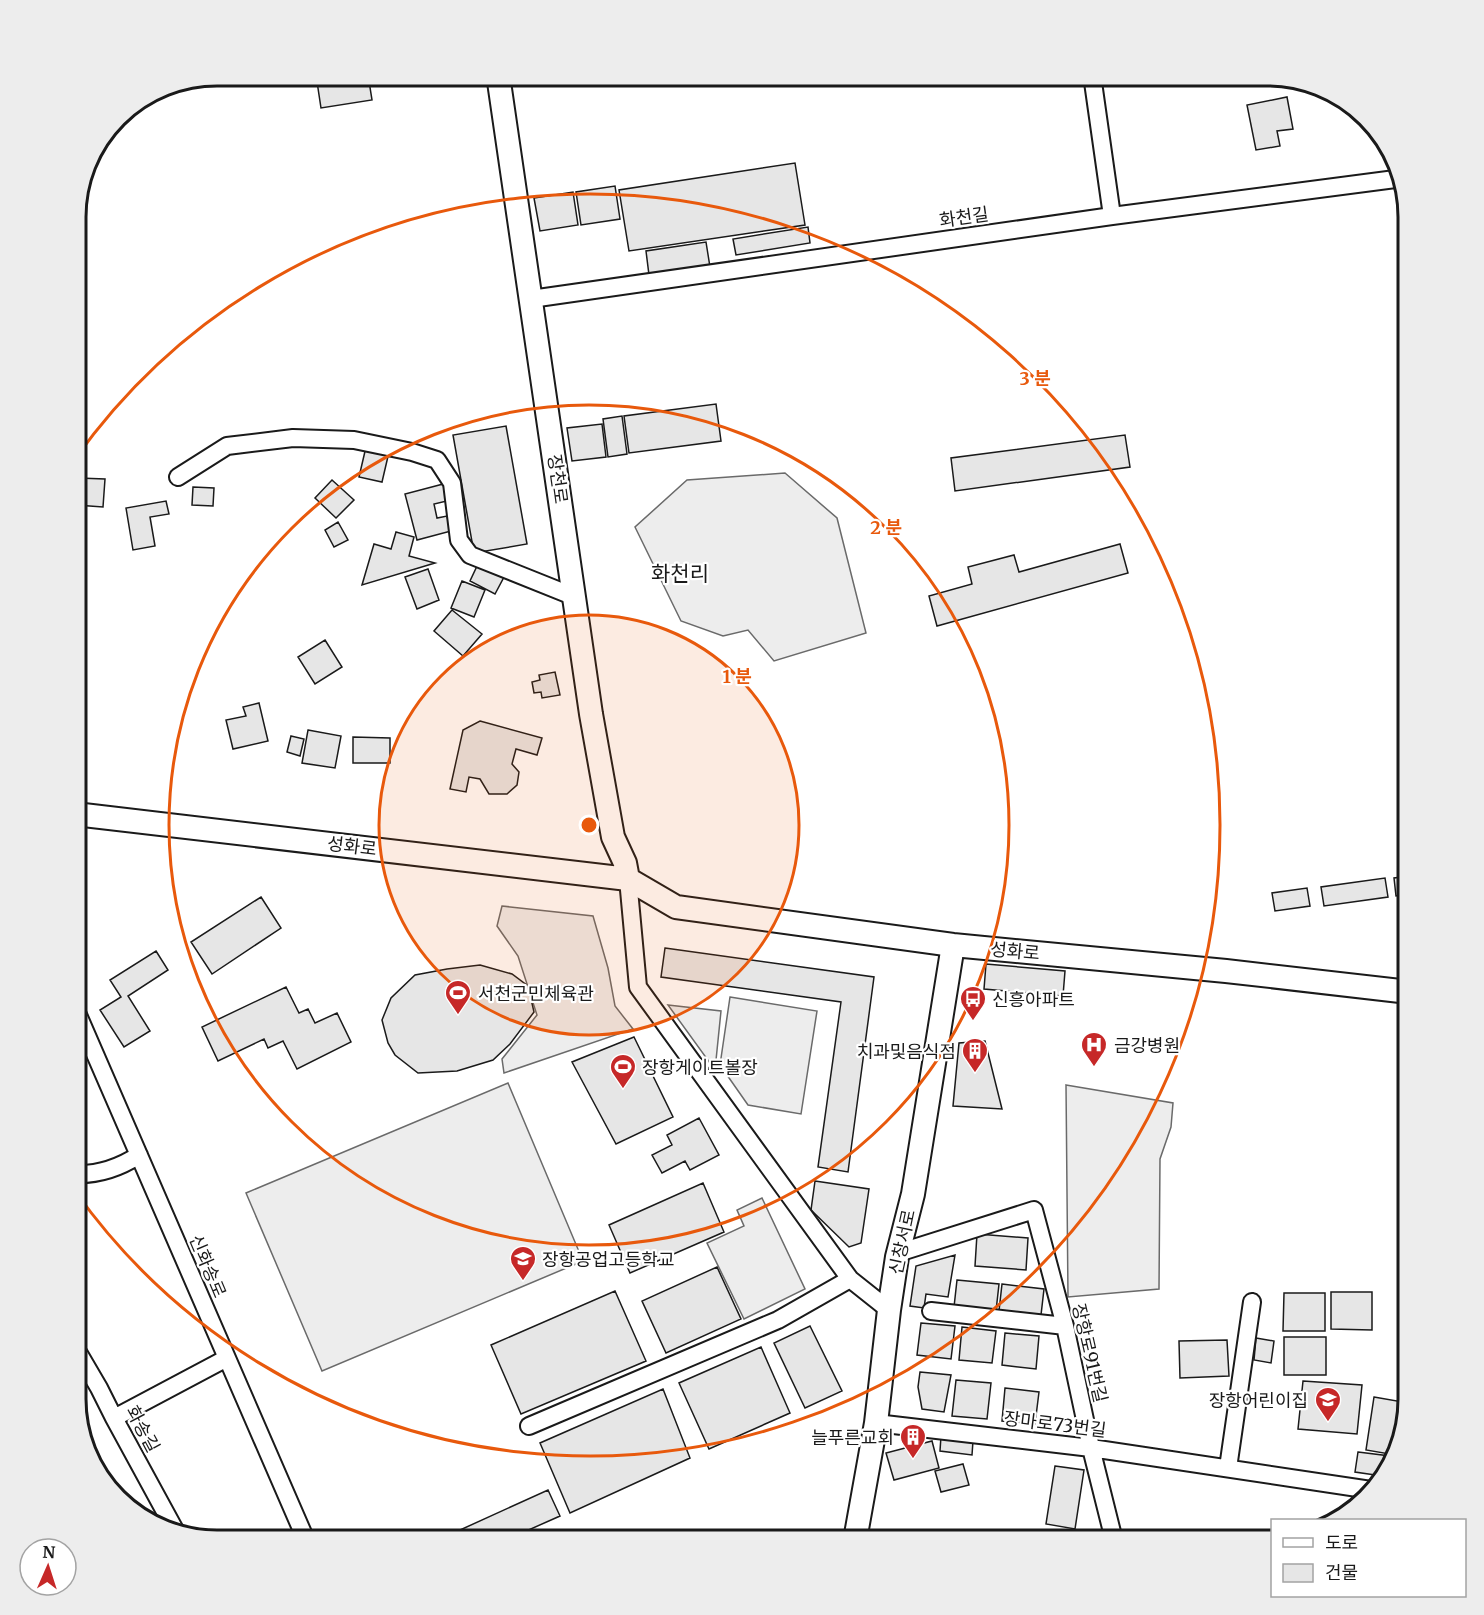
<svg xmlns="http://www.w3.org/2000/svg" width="1484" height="1615" font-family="Merriweather,'Noto Sans KR',serif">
	<rect width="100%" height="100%" fill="#fff"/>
	<path fill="#ededed" stroke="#6a6a6a" stroke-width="1.5" d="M785 473 837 518 866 633 774 661 748 630 723 636 681 621 635 527 687 480Z
		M502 906 593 916 608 968 615 1006 633 1029 504 1073 502 1059 537 1015 518 956 497 926Z
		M730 997 817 1011 801 1114 748 1105 720 1065Z
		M668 1005 721 1011 715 1070Z
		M508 1083 583 1261 322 1371 246 1193Z
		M1066 1085 1173 1103 1171 1127 1160 1159 1159 1289 1068 1297Z
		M762 1198 805 1289 744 1319 707 1243 744 1226 737 1210Z"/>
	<path fill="#e6e6e6" stroke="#1a1a1a" stroke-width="1.5" d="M316 75H368L372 100 321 108Z
		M1287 97 1293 129 1277 131 1280 146 1256 150 1247 105Z
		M1343 100 1356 111 1346 113Z
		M795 163 805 225 629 251 619 190Z
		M615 186 620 219 581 225 576 192Z
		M573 192 578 225 540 231 534 198Z
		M808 227 810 243 736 255 733 239Z
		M706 242 710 267 649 275 646 251Z
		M716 404 721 441 629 453 624 416Z
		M622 416 627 454 608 457 603 419Z
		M602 424 606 457 572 461 567 428Z
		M506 426 527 544 474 553 453 435Z
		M1125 435 1130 467 955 491 951 458Z
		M366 447 389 452 382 482 359 477Z
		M78 478 105 479 103 507 76 505Z
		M332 480 354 500 336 518 315 498Z
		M447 483 451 500 434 504 437 518 447 516 451 531 417 540 405 494Z
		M193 487 214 488 213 506 192 505Z
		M166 501 169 514 150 517 155 546 133 550 126 508Z
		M338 522 348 540 334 547 325 530Z
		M396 532 414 537 409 556 435 563 362 585 374 544 391 549Z
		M1120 544 1128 573 937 626 929 596 972 584 968 567 1014 555 1019 572Z
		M478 564 504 577 495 594 470 581Z
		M428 569 439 600 417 609 405 577Z
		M462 581 485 590 474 617 451 608Z
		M452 610 482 634 463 656 434 631Z
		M325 640 342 667 315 684 298 657Z
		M555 672 560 695 542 698 541 692 534 693 532 682 540 680 539 675Z
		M259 703 268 741 233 749 226 720 246 716 243 707Z
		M480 721 542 738 537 755 516 749 512 764 519 772 517 785 507 794H489L480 779 469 777 466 792 450 789 463 730Z
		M308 730 341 736 335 768 302 763Z
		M291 736 304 739 300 756 287 752Z
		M353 737 390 738V763H353Z
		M1409 876V894L1396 896 1394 878Z
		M1385 878 1388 897 1324 906 1321 887Z
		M1307 888 1310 906 1275 911 1272 893Z
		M261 897 281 928 212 974 191 942Z
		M665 948 874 977 848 1172 818 1167 841 1002 661 977Z
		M156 951 168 970 128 996 150 1031 124 1047 100 1010 121 997 110 980Z
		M986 964 1065 971 1063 996 984 989Z
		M480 965 512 974 528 986 534 1012 510 1044 493 1060 457 1071 418 1073 395 1055 388 1043 382 1020 391 998 415 975 447 969Z
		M286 987 299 1013 308 1009 315 1023 337 1013 351 1042 297 1069 283 1041 268 1048 264 1039 218 1061 202 1027Z
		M634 1037 673 1117 616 1144 572 1062Z
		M985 1041 1002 1109 953 1106 959 1043Z
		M699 1118 719 1155 690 1170 685 1161 662 1173 652 1155 672 1145 667 1135Z
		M815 1181 869 1189 861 1243 849 1247 811 1210Z
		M703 1183 724 1232 630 1273 609 1225Z
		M977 1234 1028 1238 1026 1270 975 1266Z
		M955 1255 948 1297 926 1294 924 1308 910 1306 916 1266Z
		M717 1267 741 1319 666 1353 642 1301Z
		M957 1280 999 1284 996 1311 954 1307Z
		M1002 1284 1044 1289 1041 1315 999 1311Z
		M615 1291 646 1361 521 1414 491 1345Z
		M1331 1292H1372V1330L1331 1329Z
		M1284 1293H1325V1331H1283Z
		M921 1323 955 1326 951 1359 917 1355Z
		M810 1326 842 1391 805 1408 774 1343Z
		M962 1327 996 1331 992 1363 959 1360Z
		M1005 1333 1039 1336 1036 1369 1002 1365Z
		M1284 1337H1326V1375H1284Z
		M1256 1338 1274 1341 1271 1363 1254 1360Z
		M1227 1340 1229 1376 1180 1378 1179 1341Z
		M761 1347 790 1413 709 1449 679 1383Z
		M920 1372 951 1375 944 1412 922 1409 918 1387Z
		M956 1380 991 1383 987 1419 952 1416Z
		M1303 1381 1362 1385 1357 1434 1298 1429Z
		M1005 1388 1039 1392 1035 1424 1002 1421Z
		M663 1389 690 1458 570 1513 540 1443Z
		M1374 1397 1403 1402 1395 1455 1366 1450Z
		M941 1436 973 1441 972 1455 940 1451Z
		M932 1441 939 1468 894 1480 886 1453Z
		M1358 1452 1390 1456 1389 1468 1382 1476 1355 1472Z
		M963 1464 969 1485 941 1492 935 1471Z
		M1055 1466 1084 1470 1075 1529 1046 1524Z
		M548 1490 560 1516 506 1540H438Z"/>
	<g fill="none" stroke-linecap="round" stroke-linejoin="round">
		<defs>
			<path id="street" d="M1092 75 1112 216
				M531 299 1112 216 1403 178
				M178 477 227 446 293 438 354 440 412 452 437 460 452 483 459 540 470 555 575 597
				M628 879 638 987 850 1279 889 1310
				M75 1008 306 1540
				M75 1174C99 1175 119 1168 139 1155
				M898 1253 1034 1210 1065 1326 1091 1448 1114 1540
				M931 1311 1065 1326
				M75 1347 99 1388 114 1418 175 1530
				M114 1418 227 1358
				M876 1423 1091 1448 1371 1490
				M529 1426 778 1320 850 1279
				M1228 1468 1252 1302"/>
			<path id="secondary" d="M498 75 591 714 613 837 625 863 628 879
				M75 814 628 879 676 907 953 945 1226 971 1409 992
				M855 1540 876 1423 889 1310 897 1257 913 1194 953 945"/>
		</defs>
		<use href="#street" stroke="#1a1a1a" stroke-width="20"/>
		<use href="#secondary" stroke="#1a1a1a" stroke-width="26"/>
		<use href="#street" stroke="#fff" stroke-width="16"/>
		<use href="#secondary" stroke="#fff" stroke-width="22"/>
	</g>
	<circle cx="589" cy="825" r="210" fill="#e8590c" fill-opacity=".12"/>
	<g fill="none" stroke="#e8590c" stroke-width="3">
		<circle cx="589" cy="825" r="210"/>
		<circle cx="589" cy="825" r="420"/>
		<path d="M75 459A631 631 0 1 1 75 1191"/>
	</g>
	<defs>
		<symbol id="stadium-pin" viewBox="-11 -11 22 30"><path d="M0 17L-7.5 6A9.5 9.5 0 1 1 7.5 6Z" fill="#c62828" stroke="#fff"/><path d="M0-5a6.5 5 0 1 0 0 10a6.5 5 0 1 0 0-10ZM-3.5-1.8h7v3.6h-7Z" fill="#fff"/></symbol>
		<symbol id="bus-pin" viewBox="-11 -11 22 30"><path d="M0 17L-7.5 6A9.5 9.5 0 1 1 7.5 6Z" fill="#c62828" stroke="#fff"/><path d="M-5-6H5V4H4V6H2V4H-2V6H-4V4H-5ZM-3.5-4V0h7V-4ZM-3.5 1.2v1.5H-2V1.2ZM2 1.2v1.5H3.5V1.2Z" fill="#fff"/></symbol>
		<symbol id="hospital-pin" viewBox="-11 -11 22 30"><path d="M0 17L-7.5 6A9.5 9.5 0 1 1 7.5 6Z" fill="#c62828" stroke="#fff"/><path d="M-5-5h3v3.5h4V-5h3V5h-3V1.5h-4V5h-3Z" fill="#fff"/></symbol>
		<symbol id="building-pin" viewBox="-11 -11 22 30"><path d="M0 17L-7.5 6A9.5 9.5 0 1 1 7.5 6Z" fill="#c62828" stroke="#fff"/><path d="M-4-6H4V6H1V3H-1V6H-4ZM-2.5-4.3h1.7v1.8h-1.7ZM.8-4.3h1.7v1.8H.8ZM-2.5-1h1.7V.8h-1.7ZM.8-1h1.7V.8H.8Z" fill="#fff"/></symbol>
		<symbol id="school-pin" viewBox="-11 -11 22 30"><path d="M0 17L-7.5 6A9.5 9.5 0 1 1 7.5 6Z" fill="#c62828" stroke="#fff"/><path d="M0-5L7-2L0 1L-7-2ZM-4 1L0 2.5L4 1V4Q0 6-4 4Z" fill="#fff"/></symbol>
	</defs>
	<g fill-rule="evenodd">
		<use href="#stadium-pin" x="443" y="978" width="30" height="40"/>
		<use href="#bus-pin" x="958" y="984" width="30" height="40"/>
		<use href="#hospital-pin" x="1079" y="1030" width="30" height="40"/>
		<use href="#building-pin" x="960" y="1036" width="30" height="40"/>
		<use href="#stadium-pin" x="608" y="1052" width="30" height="40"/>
		<use href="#school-pin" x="508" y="1244" width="30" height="40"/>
		<use href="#school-pin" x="1313" y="1385" width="30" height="40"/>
		<use href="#building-pin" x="898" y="1422" width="30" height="40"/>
	</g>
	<g text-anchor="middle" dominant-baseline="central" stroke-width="4.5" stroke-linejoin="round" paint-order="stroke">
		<g font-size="18" fill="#1a1a1a" stroke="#fff">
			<text transform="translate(964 217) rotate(-8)">화천길</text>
			<text transform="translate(558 479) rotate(82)">장천로</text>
			<text transform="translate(352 846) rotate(7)">성화로</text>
			<text transform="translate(1015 951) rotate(5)">성화로</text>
			<text transform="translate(902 1242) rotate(-78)">신창서로</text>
			<text transform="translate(208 1266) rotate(67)">신화송로</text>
			<text transform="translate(1090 1353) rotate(77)">장항로91번길</text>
			<text transform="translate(1055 1424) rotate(7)">장마로73번길</text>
			<text transform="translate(143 1429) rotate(62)">화송길</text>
		</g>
		<g font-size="18" fill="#1a1a1a" stroke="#fff" text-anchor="start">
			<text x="478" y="993">서천군민체육관</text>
			<text x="992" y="999">신흥아파트</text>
			<text x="1114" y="1045">금강병원</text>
			<text x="956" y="1051" text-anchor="end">치과및음식점</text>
			<text x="642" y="1067">장항게이트볼장</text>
			<text x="542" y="1259">장항공업고등학교</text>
			<text x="1308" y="1400" text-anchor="end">장항어린이집</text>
			<text x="894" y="1437" text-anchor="end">늘푸른교회</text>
		</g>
		<g font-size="21" fill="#1a1a1a" stroke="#fff">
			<text x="680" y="573">화천리</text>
		</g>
	</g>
	<path d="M0 0H1484V1615H0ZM217 86H1267A131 131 0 0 1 1398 217V1399A131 131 0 0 1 1267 1530H217A131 131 0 0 1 86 1399V217A131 131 0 0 1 217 86Z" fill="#ededed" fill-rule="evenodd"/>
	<path fill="none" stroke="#1a1a1a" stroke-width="3" d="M217 86H1267A131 131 0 0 1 1398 217V1399A131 131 0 0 1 1267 1530H217A131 131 0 0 1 86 1399V217A131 131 0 0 1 217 86Z"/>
	<circle cx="589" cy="825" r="9" fill="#e8590c" stroke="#fff" stroke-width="3"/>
	<g font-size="18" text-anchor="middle" font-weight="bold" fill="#e8590c" stroke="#fff" stroke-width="4.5" stroke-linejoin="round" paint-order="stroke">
		<text x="1035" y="385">3 분</text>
		<text x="886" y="534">2 분</text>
		<text x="737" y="683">1 분</text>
	</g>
	<rect x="1271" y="1519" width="195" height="78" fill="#ffffff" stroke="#a3a3a3" stroke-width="1.5"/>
	<rect x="1283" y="1538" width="30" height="9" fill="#ffffff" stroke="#a3a3a3" stroke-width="1.5"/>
	<text x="1325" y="1549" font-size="18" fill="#1a1a1a">도로</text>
	<rect x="1283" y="1564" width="30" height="18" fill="#e6e6e6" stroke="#a3a3a3" stroke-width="1.5"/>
	<text x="1325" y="1579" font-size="18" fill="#1a1a1a">건물</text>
	<g transform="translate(48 1567) rotate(3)"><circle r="28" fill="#ffffff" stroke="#a3a3a3" stroke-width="1.5"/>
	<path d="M0-4.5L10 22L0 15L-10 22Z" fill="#c62828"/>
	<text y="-9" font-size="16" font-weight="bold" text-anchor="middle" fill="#1a1a1a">N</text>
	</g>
</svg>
